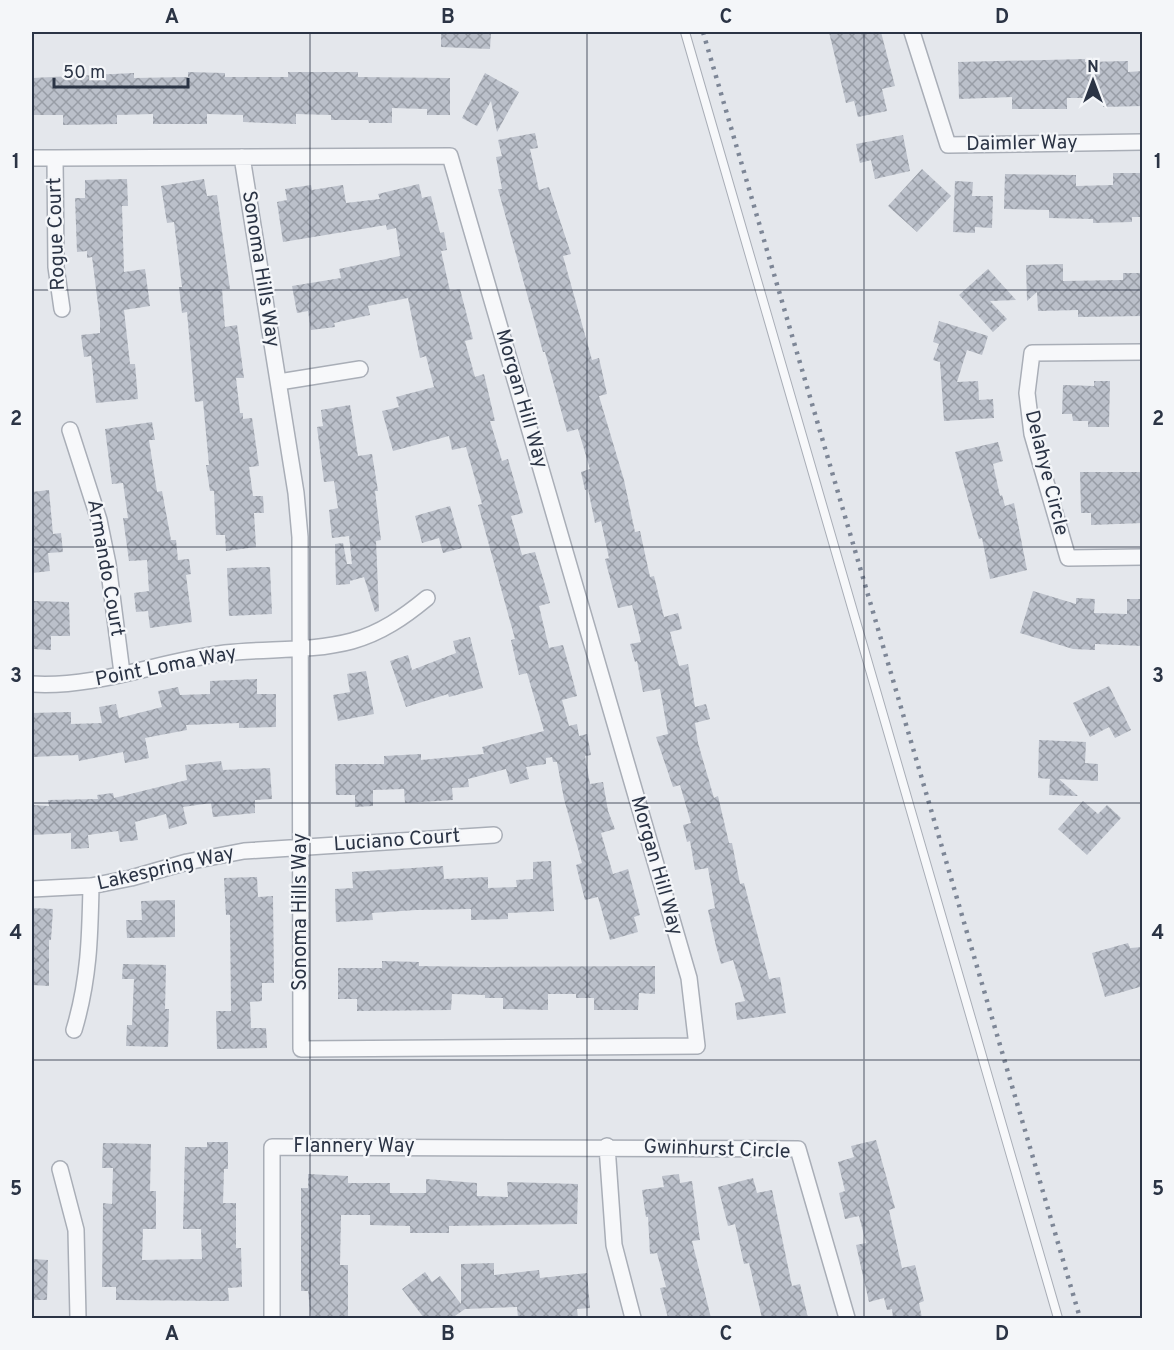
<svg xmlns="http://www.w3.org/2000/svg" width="1174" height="1350" font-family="Overpass,sans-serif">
	<defs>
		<pattern id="building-cross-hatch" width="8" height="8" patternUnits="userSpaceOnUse" patternTransform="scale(1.5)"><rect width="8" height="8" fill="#bbc0ca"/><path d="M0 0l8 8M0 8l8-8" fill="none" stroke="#989da6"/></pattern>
	</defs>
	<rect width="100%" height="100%" fill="#e4e7ec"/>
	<path fill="url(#building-cross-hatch)" d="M441 32H491L490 49 441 47Z
		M829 32H881L895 86 882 89 887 111 858 117 854 101 846 103Z
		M1085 59V62L1128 61V72L1143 71V106L1103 107V98H1067V109H1012V97L959 99 958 62Z
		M188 72 225 73V77H288V72H358V77L450 78V115H427V109L392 108V123H369L368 120H331V115L296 114V124L243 122V115L207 114V124H153V114L117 115V124L63 125V115H32V78L134 73V78L188 77Z
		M485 73 519 92 497 132 491 101 477 126 462 118Z
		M535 133 538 148 530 149 539 190 549 187 571 254 563 256 592 360 599 358 607 394 599 396 624 480 635 532 640 531 650 577 654 576 664 617 678 613 682 629 670 632 679 666 688 664 695 707 706 704 710 719 695 723 698 743 714 798 718 796 729 843H732L740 884 744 883 769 979 780 977 786 1013 737 1020 735 1003 745 1001 733 960 721 964 716 946 708 910 715 908 708 868 695 870 690 841 687 842 683 825 691 823 680 785 673 787 656 737 668 734 660 689 643 692 637 661 635 662 630 644 641 642 632 605 618 608 605 559 609 558 601 521 595 523 588 489 585 490 581 472 590 469 578 429 567 432 545 352H543L498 189H502L496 157 502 156 498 140Z
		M903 135 910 171 875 179 871 160 860 163 856 144Z
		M922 169 951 196 917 232 888 206Z
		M1113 173H1143V217H1132V222L1093 223V219L1049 218V210L1004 209 1005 174 1076 175V186L1113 185Z
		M127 179 128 206H122L124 272 145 269 150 306 124 310 130 364H135L138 399 96 403 91 356 84 357 81 335 100 333V320L92 257 87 258V251L77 252 75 198H85V180Z
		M204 179 207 196 217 195 230 289H222L225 327 237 325 244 378H236L240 413H243V419L252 418 259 466 249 467 253 496H263L264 513H254L256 547 226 551 225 535H216L214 491H210L206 465H209L203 401 195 402 187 312 182 313 179 287H182L174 222 167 223 161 186Z
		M955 181 973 182 972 196H993L992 228 975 227V233L953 232Z
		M419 184 422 198 431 196 440 233 444 232 447 250 441 251 450 291 460 289 473 339 465 341 475 377 484 374 495 421H490L502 461 508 459 518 494 523 513 511 516 522 555 535 552 545 585 550 603 539 606 549 648 563 645 572 677 577 696 562 700 569 726 577 724 579 736 587 734 591 755 585 756 590 784 603 782 608 811 615 829 601 833 613 874 628 869 633 888 640 915 634 917 638 932 610 940 598 897 585 900 576 865 582 863 564 799 557 762H553L552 757 546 758V764L526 767 529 779 510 784 506 769 468 779 469 787 452 788 453 800 405 803 404 789 373 790V806L355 807V795H336L335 764H384V756L421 754V760L484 754 482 747 544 731 527 673 519 675 511 640 515 639 478 505 482 504 466 447 452 450 449 436 393 451 382 411 399 407 396 397 434 387 426 356 420 358 408 298 368 306 370 315 334 323 335 327 311 330 308 311 297 313 292 286 341 278 339 269 400 256 396 228 387 230 386 225 283 242 277 202 287 200 285 189 311 185 312 190 343 185 346 203 380 199 378 194Z
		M1063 264V281L1123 280V273H1143V316L1078 317V310L1038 311 1037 292 1027 301 1026 265Z
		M988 269 1016 300 990 301 1007 319 993 332 959 295Z
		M939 321 988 336 982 355 967 350 957 382 978 381 979 400 993 399 994 418 944 421 940 362 933 360 939 344 933 342Z
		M1094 381H1110L1109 427H1088V421H1073L1072 414H1062L1063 385 1094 386Z
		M350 405 358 456 372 454 378 491H375L381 540 376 541 379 611 375 612 364 577 350 581V584L336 585 335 544 343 543 347 564H352L349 536 332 538 329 510 338 508 334 481 324 482 317 427 323 426 321 410Z
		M152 422 155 440H149L157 492 162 491 171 540H176L178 560 189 559 191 574 186 575 192 622 150 628 148 611 136 612 134 593 149 591 147 560 129 561 123 518H128L123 483 112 484 105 429Z
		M998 442 1003 461 993 464 1000 496 1002 495 1005 506 1014 503 1027 570 990 579 982 538 979 539 955 452Z
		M1080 472H1143V523L1091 525V513H1081Z
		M49 490 53 534 61 533 63 552 48 553 50 571 32 573V492Z
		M450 506 462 548 443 553 439 538 422 543 415 516Z
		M270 567 272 614 229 616 227 568Z
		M1033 591 1076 604V598L1095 599 1094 613 1127 614V599H1143V646L1095 644V650L1073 649 1020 633Z
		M34 601 69 602 70 636H51V650L33 649Z
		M470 637 483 688 449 697 448 694 406 707 390 661 408 655 412 670 456 653 453 641Z
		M366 671 374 714 338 721 333 695 350 692 347 674Z
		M257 679V694H276V727L239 728V723L186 725 187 730 145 738 149 758 125 763 123 752 79 761 78 755 32 757V713L71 712V724L102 723 99 707 116 704 119 718 162 707 158 691 178 687 180 695 210 694V681Z
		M1109 686 1131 730 1115 738 1109 727 1090 737 1073 703Z
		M1039 740 1086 742 1085 763 1098 764V781L1059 779 1078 796 1049 795 1050 779 1038 778Z
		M221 761 223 770 270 768 272 799 255 800V813L213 817 211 803 183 807 187 824 169 829 166 814 135 822 138 840 120 842 118 831 88 835 89 848 71 849V833L32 835V805L49 806 48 800 98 799 97 795 113 793 114 798 187 780 185 765Z
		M1083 801 1098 814 1107 805 1121 818 1087 855 1058 829Z
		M551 861 554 911 508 913V919L471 920V909L416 910 372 913 373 920 336 922 335 889 353 888 352 872 443 866 444 879 488 877V888L517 887 516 880 533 879V862Z
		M257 877 258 897 273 896 274 983H262V1001L250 1002 251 1028H266L267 1048 217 1049 216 1011H231L230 915H226L224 878Z
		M175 900V937L127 938 126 920H142L141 901Z
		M32 908 53 909 51 940H49V986L32 985Z
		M1128 943 1130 948 1143 947V986L1105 997 1092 953Z
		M382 961 419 962V966L486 967 655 966V994L639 993 638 1010H594V998H576V994H548V1010L503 1009V998H485V995L452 994 451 1010 357 1011V999H338V968H382Z
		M123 964 166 965 165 1009H169L168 1047 126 1046 127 1025H132L134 979H122Z
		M876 1140 895 1208 889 1210 902 1268 915 1265 924 1301 919 1303 922 1318H893L892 1309 887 1310 884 1298 869 1302 856 1245 866 1243 859 1216 845 1219 839 1193 845 1191 838 1162 854 1157 851 1146Z
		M207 1142H228V1169H224L223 1203H236V1248H241L242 1287 228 1288 229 1301 116 1300V1287H102L103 1203 112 1204 113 1168H102L103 1143 151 1144 150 1191H156V1229H143L142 1260 202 1259 201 1229H183L185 1147H207Z
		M308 1174 348 1176V1183H390V1193H426V1179L477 1183V1196L508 1197 507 1182 578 1184 577 1224 449 1226V1233H410V1226L370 1225V1215H341L340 1265H348V1318H311L308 1291H301V1188H308Z
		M679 1174 680 1183 692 1181 700 1240 692 1241 711 1318H668L660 1288 666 1287 657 1253 650 1254 648 1217H646L642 1190 664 1187 662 1176Z
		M753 1178 757 1193 772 1190 792 1286 800 1284 808 1318H762L749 1263 744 1264 735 1224 728 1226 718 1187Z
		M32 1259 48 1260 47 1300H32Z
		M494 1263V1275L539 1270 540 1278 587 1273 590 1308 577 1309 578 1318H518L517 1307 465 1309 452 1318H424L402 1289 425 1272 432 1282 440 1276 461 1304V1264Z"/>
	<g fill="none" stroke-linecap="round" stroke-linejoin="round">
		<defs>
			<path id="service" d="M685 32 1058 1318"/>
			<path id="minor" d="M912 32 948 145 1142 142
				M32 158H55L450 156 689 978 697 1046 301 1049 300 537 296 493 242 157
				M55 158 56 267 62 309
				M1142 352 1032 353 1027 393 1032 434 1068 558 1142 557
				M279 382 360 369
				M70 430 99 520 108 564 122 673
				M32 684C97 688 160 661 225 653 267 648 311 652 352 641 381 633 404 617 427 598
				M32 889 91 886 131 878 187 862 244 851 494 835
				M74 1030C89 980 90 937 91 886
				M607 1146 614 1245 633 1318
				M60 1169 76 1230 78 1318
				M272 1318V1147L798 1149 847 1318"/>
		</defs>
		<use href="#service" stroke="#a9aeb7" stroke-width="10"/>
		<use href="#minor" stroke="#a9aeb7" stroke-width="18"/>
		<use href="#service" stroke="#f7f8fa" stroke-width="8"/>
		<use href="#minor" stroke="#f7f8fa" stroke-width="15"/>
		<path stroke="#7d8696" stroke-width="4.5" stroke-dasharray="3 6" stroke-linecap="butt" d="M703 32 1080 1318"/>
	</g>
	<path fill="none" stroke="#2b3445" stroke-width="1.5" stroke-opacity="0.55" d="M310 32V1318M587 32V1318M864 32V1318M32 290H1142M32 547H1142M32 803H1142M32 1060H1142"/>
	<g text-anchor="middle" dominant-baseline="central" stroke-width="4.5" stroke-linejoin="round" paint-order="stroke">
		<g font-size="20" fill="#2b3445" stroke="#f4f6f9">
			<text transform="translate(1022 144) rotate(-1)">Daimler Way</text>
			<text transform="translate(57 234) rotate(-92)">Rogue Court</text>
			<text transform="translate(260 269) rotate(81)">Sonoma Hills Way</text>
			<text transform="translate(521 399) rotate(74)">Morgan Hill Way</text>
			<text transform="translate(1046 473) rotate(76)">Delahye Circle</text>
			<text transform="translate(105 568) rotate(80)">Armando Court</text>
			<text transform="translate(166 667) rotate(-11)">Point Loma Way</text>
			<text transform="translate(397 841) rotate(-4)">Luciano Court</text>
			<text transform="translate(656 866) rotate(74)">Morgan Hill Way</text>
			<text transform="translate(166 869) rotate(-13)">Lakespring Way</text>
			<text transform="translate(301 912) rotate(-90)">Sonoma Hills Way</text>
			<text x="354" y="1147">Flannery Way</text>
			<text transform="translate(717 1150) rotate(2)">Gwinhurst Circle</text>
		</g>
	</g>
	<rect width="1174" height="1350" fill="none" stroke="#f4f6f9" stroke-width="66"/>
	<g transform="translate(1093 81)" stroke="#f4f6f9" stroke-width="4.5" paint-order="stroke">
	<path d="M0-4.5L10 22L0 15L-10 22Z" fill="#2b3445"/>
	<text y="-9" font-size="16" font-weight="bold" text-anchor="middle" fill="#2b3445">N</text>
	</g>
	<path d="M54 78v9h134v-9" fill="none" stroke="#2b3445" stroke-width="3"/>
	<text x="63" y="78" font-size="18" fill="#2b3445" stroke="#f4f6f9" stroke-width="4.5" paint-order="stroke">50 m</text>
	<rect x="33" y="33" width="1108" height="1284" fill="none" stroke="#2b3445" stroke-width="2"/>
	<g font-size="20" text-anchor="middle" font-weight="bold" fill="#2b3445">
		<text x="172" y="23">A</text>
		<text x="448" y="23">B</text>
		<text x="726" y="23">C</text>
		<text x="1002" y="23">D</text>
		<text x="16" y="168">1</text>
		<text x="1158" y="168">1</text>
		<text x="16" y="425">2</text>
		<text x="1158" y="425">2</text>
		<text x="16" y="682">3</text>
		<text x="1158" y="682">3</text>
		<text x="16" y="939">4</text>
		<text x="1158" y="939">4</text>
		<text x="16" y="1195">5</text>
		<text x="1158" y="1195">5</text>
		<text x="172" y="1340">A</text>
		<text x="448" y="1340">B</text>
		<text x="726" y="1340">C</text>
		<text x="1002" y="1340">D</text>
	</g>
</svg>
